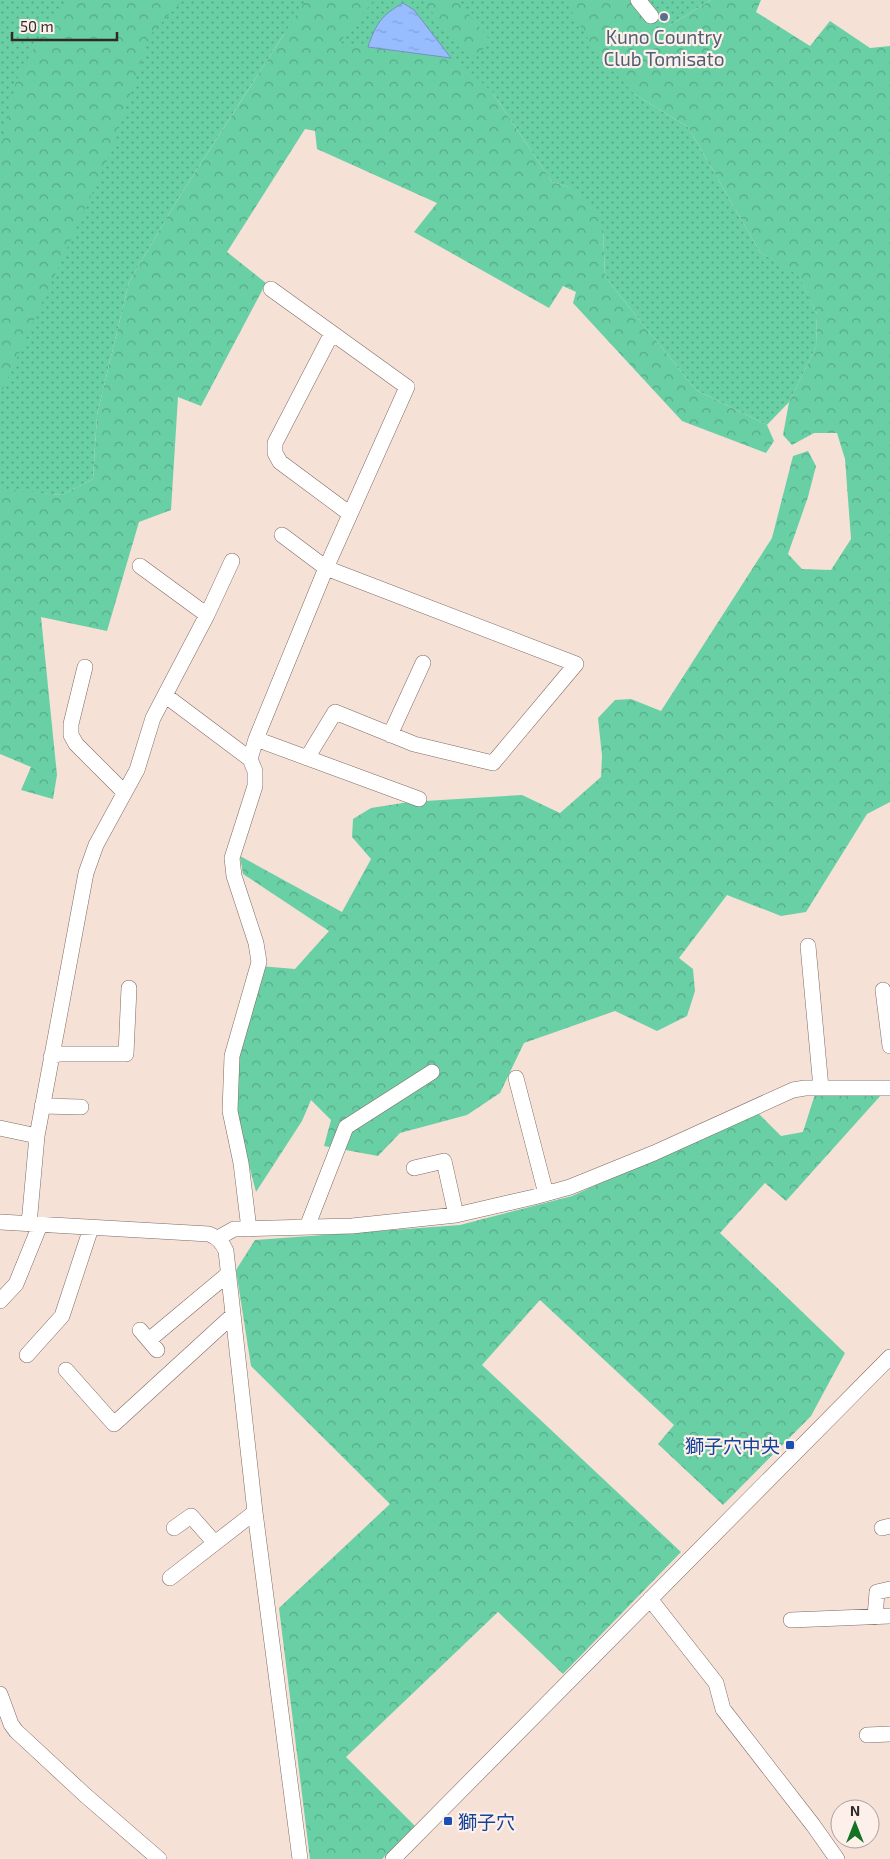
<svg xmlns="http://www.w3.org/2000/svg" width="890" height="1859" font-family="'Exo 2','Noto Sans JP',sans-serif">
	<defs>
		<pattern id="grass-dots" width="8" height="8" patternUnits="userSpaceOnUse" patternTransform="scale(1.25)"><rect width="8" height="8" fill="#69d0a6"/><path d="M2 2h.1M6 6h.1" fill="none" stroke="#57a987" stroke-width="1.8" stroke-linecap="round"/></pattern>
		<pattern id="forest-crowns" width="20" height="18" patternUnits="userSpaceOnUse" patternTransform="scale(1.25)"><rect width="20" height="18" fill="#69d0a6"/><path d="M2 6a3 3 0 1 1 6 0M12 15a3 3 0 1 1 6 0" fill="none" stroke="#57a987"/></pattern>
		<pattern id="water-ripples" width="26" height="14" patternUnits="userSpaceOnUse" patternTransform="scale(1.25)"><rect width="26" height="14" fill="#97bdff"/><path d="M2 4q2-2 4 0t4 0M15 11q2-2 4 0t4 0" fill="none" stroke="#83a2da"/></pattern>
	</defs>
	<rect width="100%" height="100%" fill="#f6e1d7"/>
	<path fill="url(#grass-dots)" d="M0 0H711L656 34 634 94 688 127 760 252 799 275 817 314 816 347 789 402 767 425 696 390 605 277 603 230 569 187 552 182 492 92 339 43 284 34 178 199 129 282 97 415 93 479 62 495 0 490Z"/>
	<path fill="url(#forest-crowns)" d="M67 0H183L150 35 111 152 0 395V151L16 81 43 31Z
		M306 0H374L339 43 457 59 492 92 552 182 569 187 595 207 603 230 605 277 696 390 767 425 774 441 766 453 682 421 573 303 576 292 563 286 549 308 414 232 437 203 317 149 315 131 305 129 227 252 266 283 201 406 178 397 171 510 139 522 107 631 41 617 57 775 53 799 21 790 31 767 0 754V486L3 489 62 495 93 479 97 415 129 282 178 199Z
		M422 0H457L489 39 485 48 473 56 465 52Z
		M565 0H631L656 34 711 0H761L756 12 810 46 830 21 870 48 890 46V802L867 814 806 912 781 916 727 895 679 958 693 969 695 991 687 1016 657 1031 615 1011 524 1043 500 1093 467 1115 400 1133 378 1156 324 1146 331 1120 311 1100 302 1121 256 1192 235 1111 234 1057 260 966 295 969 329 931 243 874 240 856 342 912 371 859 352 837 353 819 371 808 409 802 522 795 560 813 601 777 602 756 598 718 615 700 631 699 661 711 772 538 793 456 808 451 816 466 808 497 788 554 802 569 831 570 851 539 845 459 837 433H814L792 445 783 435 789 402 816 347 817 314 799 276 760 252 688 127 634 94 593 47Z
		M815 1094H882L786 1201 765 1183 720 1233 845 1353 811 1416 723 1505 658 1444 674 1425 540 1300 482 1365 681 1552 563 1674 498 1612 346 1757 415 1826 382 1859H310L279 1608 390 1504 251 1366 236 1270 255 1240 460 1225 572 1196 757 1112 781 1136 803 1132Z"/>
	<path fill="url(#water-ripples)" stroke="#7891be" d="M403 3 414 10 451 58 368 47C376 23 382 15 403 3Z"/>
	<g fill="none" stroke-linecap="round" stroke-linejoin="round">
		<defs>
			<path id="minor" d="M638 0 651 16
				M332 333 275 443V453L280 462 350 514
				M282 535 326 568 576 664 493 763 414 744 335 712 307 758
				M140 566 207 615
				M85 667 71 724V735L76 744 124 792
				M166 696 250 759 255 771V786L232 858 234 876 256 943 259 962 232 1056 230 1111 241 1163 249 1229
				M390 735 423 663
				M256 739 419 799
				M250 759 256 739 326 568 407 387 271 289
				M808 946 821 1088
				M883 990 890 1046
				M51 1057 58 1054H126L129 988
				M516 1078 546 1194
				M42 1106 81 1107
				M0 1128 37 1136
				M414 1168 444 1161 456 1215
				M0 1222 209 1234C218 1238 222 1242 226 1251L255 1512 300 1859
				M29 1224 37 1136 86 873 96 845 137 770 153 718 207 615 232 561
				M307 1227 346 1127 432 1072
				M218 1238 234 1229 352 1226 456 1215 534 1197 570 1187 654 1153 793 1090 805 1088H890
				M0 1301 16 1284 40 1225
				M140 1330 157 1350
				M149 1340 228 1274
				M27 1355 62 1316 91 1228
				M66 1370 114 1424 232 1316
				M174 1528 191 1516 214 1542
				M882 1528 890 1526
				M170 1578 255 1512
				M650 1599 716 1683 723 1709 813 1825 837 1859
				M875 1617 877 1592 890 1589
				M791 1620 890 1616
				M0 1694 11 1724 16 1731 85 1795 159 1859
				M867 1735 890 1734
				M393 1859 890 1357"/>
		</defs>
		<use href="#minor" stroke="#7e6b63" stroke-width="16"/>
		<use href="#minor" stroke="#fff" stroke-width="15"/>
	</g>
	<circle fill="#5c6f8a" stroke="#fdf0ea" stroke-width="2" cx="664" cy="17" r="5"/>
	<g fill="#1a4fb4" stroke="#fdf0ea" stroke-width="2">
		<rect x="785" y="1440" width="10" height="10" rx="2.5"/>
		<rect x="443" y="1816" width="10" height="10" rx="2.5"/>
	</g>
	<g text-anchor="middle" dominant-baseline="central" stroke-width="4.5" stroke-linejoin="round" paint-order="stroke">
		<g font-size="19" fill="#4e5e75" stroke="#fdf0ea">
			<text x="664" y="36">Kuno Country<tspan x="664" dy="22">Club Tomisato</tspan></text>
		</g>
		<g font-size="19" fill="#164399" stroke="#fdf0ea" text-anchor="end">
			<text x="780" y="1445">獅子穴中央</text>
			<text x="458" y="1821" text-anchor="start">獅子穴</text>
		</g>
	</g>
	<g transform="translate(855 1824)"><circle r="24" fill="#fdf0ea" stroke="#aba09c"/>
	<path d="M0-4L9 19L0 12L-9 19Z" fill="#137323"/>
	<text y="-8" font-size="14" font-weight="bold" text-anchor="middle" fill="#312926">N</text>
	</g>
	<path d="M12 32v8h105v-8" fill="none" stroke="#312926" stroke-width="2.5"/>
	<text x="20" y="32" font-size="15" fill="#312926" stroke="#fdf0ea" stroke-width="4" paint-order="stroke">50 m</text>
</svg>
